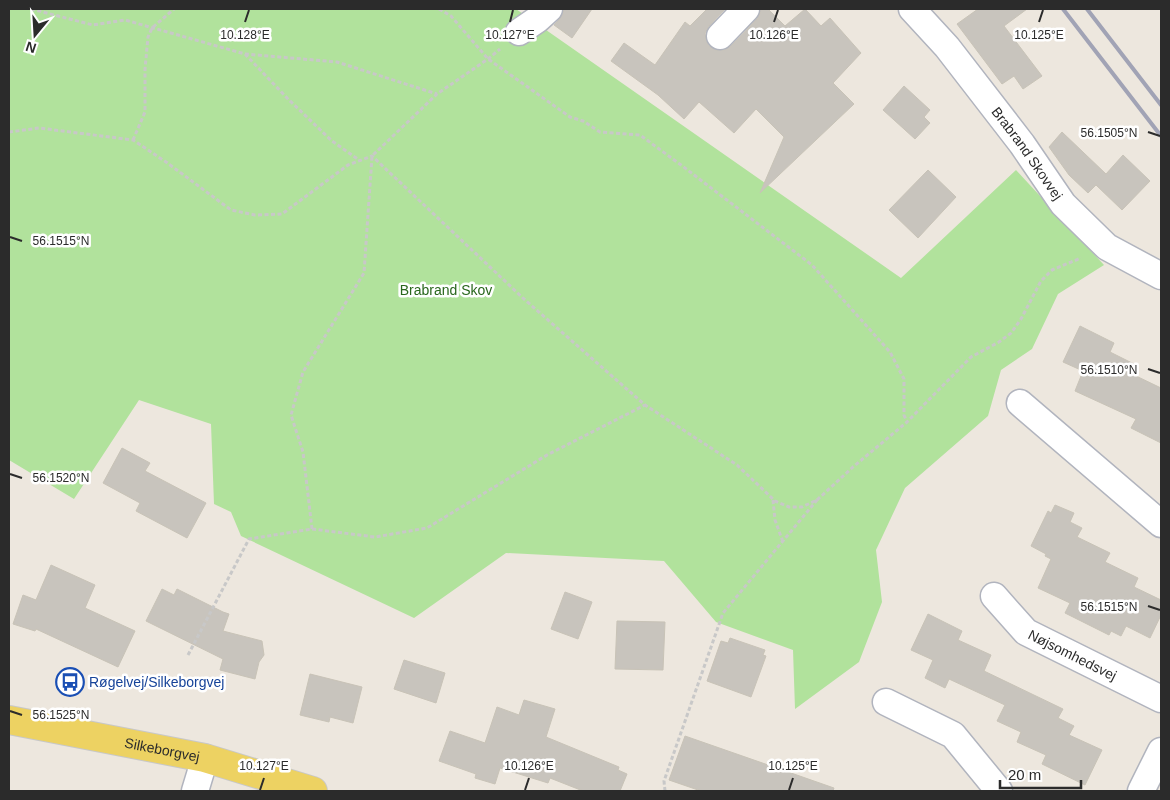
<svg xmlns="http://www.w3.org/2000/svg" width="1170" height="800" font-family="Arial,sans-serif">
	<rect width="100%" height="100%" fill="#ede7de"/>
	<path fill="#b1e29c" d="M9 9H516L901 278 1016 170 1104 265 1058 294 1032 349 1001 370 988 416 905 488 876 550 882 602 859 662 795 709 793 650 716 622 664 561 506 553 414 618 241 536 231 512 214 504 211 424 139 400 74 499 9 460Z"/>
	<path fill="#c8c4bd" stroke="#c8c3b7" d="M564 9H592L572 38 554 25 559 20 563 14Z
		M707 9H725L709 26 705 33 706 40 709 46 716 50H724L731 46 757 19 760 13 761 9H768L785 26 805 9 821 26 830 18 861 53 833 83 854 104 760 193 784 137 756 109 734 133 699 102 684 119 658 95 611 61 624 43 655 65 685 22 690 26Z
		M978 9H1027L1004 26 1042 76 1023 89 1014 76 1002 84 957 24Z
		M904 86 930 110 924 117 930 123 915 139 883 110Z
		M1062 132 1106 174 1123 155 1150 181 1122 210 1096 185 1088 193 1069 175 1049 147Z
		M928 170 956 197 918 238 889 210Z
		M1080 326 1114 343 1110 352 1138 366 1134 375 1161 388V443L1131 428 1136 419 1075 391 1083 371 1063 362Z
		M122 448 150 463 145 471 206 503 187 538 136 511 140 503 103 483Z
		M1055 505 1074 513 1070 522 1082 528 1077 537 1110 553 1105 562 1138 578 1134 587 1161 600V615L1150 638 1126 626 1121 636 1111 631 1109 635 1065 613 1070 603 1038 588 1051 559 1045 556 1046 554 1031 546 1048 511 1051 513Z
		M51 565 95 585 85 608 135 631 118 667 36 629 35 631 13 624 23 595 36 600Z
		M162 589 174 595 177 589 223 612 229 614 223 631 262 641 264 655 259 662 255 679 220 670 223 659 146 621Z
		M565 592 592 602 578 639 551 629Z
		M928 614 962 631 958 640 991 655 984 671 1063 709 1058 718 1074 726 1069 735 1102 750 1085 785 1042 764 1046 755 1017 742 1021 732 997 721 1005 705 949 679 945 688 925 678 933 660 911 650Z
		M617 621 665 622 663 670 615 669Z
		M730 638 765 650 763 655 766 656 751 697 707 681 721 641 728 643Z
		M404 660 445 673 436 703 394 689Z
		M310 674 362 687 353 723 330 717 329 722 300 715Z
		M524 700 555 709 546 737 619 767 618 770 627 774 620 791H583L550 778 548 783 500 768 495 784 475 778 476 774 439 761 450 731 485 743 497 707 519 715Z
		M685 736 834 788 833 791H701L669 780Z"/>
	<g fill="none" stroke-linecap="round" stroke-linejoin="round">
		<defs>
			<g id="minor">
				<path id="s1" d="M912 9 947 47 1022 144 1063 204 1107 247 1161 276"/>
				<path d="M519 32 538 19 549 9"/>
				<path d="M720 36 746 9"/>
				<path d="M1020 403 1161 524"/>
				<path id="s2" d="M994 596 1026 632 1161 699"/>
				<path d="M886 702 953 735 999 791"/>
				<path d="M195 791 205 758"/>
				<path d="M1141 791 1161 751"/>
			</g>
			<g id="major">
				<path id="s3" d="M9 720 205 758 313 791"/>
			</g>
		</defs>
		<use href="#minor" stroke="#b1b4be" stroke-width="29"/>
		<use href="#major" stroke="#c8c8c8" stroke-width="30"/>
		<path stroke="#c8c8c8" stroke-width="3" stroke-dasharray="4 2.5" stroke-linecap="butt" d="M31 9 93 25 125 20 245 54 337 62 437 94
			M439 9 451 16 488 59 570 117 583 121 600 132 640 135 681 165 812 265 890 352 904 379V415L907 422
			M245 54 289 100 332 141 359 160
			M9 132 39 128 133 140 166 162 231 210 255 215 282 214 348 165 372 156 524 299 645 405 737 465 775 501 789 507H802L817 500 853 467 907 422 971 357 999 342 1011 333 1021 319 1041 281 1052 270 1081 258
			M133 140 145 112V69L148 37 152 28 174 9
			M773 500 775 520 783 542
			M312 529 303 452 291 415 303 372 364 273 372 156 437 94 488 59 500 49
			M188 655 249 539 312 529 375 537 427 528 547 455 645 405
			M665 791 664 781 723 613 817 500"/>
		<use href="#minor" stroke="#fff" stroke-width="26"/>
		<use href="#major" stroke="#edd262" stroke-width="28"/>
		<path stroke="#a1a3b5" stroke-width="4" d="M1063 9 1161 136
			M1087 9 1161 105"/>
	</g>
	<path fill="none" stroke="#2b2b2b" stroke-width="2" d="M245 22 249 10M510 22 513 10M774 22 778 10M1039 22 1043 10M1148 132 1160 136M10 237 22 241M1148 369 1160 373M10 474 22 478M1148 606 1160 610M10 711 22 715M260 790 264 778M525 790 529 778M789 790 793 778"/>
	<defs>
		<symbol id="bus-ring" viewBox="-11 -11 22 22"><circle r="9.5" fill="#fff" stroke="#1a4fb4" stroke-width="1.5"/><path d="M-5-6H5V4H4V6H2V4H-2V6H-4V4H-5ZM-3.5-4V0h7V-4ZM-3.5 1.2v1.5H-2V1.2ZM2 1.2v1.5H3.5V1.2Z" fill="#1a4fb4"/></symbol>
	</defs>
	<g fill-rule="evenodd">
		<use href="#bus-ring" x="54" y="666" width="32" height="32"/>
	</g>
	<g text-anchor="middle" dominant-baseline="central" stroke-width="5" stroke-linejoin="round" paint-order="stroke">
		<g font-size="14" fill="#2b2b2b" stroke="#fff">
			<text stroke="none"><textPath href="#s1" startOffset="185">Brabrand Skovvej</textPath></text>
			<text stroke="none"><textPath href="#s2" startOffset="100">Nøjsomhedsvej</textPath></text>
			<text stroke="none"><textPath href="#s3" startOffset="156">Silkeborgvej</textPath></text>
		</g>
		<g font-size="14" fill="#29671c" stroke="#fff">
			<text x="446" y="290">Brabrand Skov</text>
		</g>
		<g font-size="14" fill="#164399" stroke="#fff" text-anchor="start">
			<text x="89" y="682">Røgelvej/Silkeborgvej</text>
		</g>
	</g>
	<g font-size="12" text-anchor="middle" fill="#2b2b2b" stroke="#fff" stroke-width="5" stroke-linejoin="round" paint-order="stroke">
		<text x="245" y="39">10.128°E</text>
		<text x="510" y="39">10.127°E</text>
		<text x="774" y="39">10.126°E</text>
		<text x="1039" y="39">10.125°E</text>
		<text x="1109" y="137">56.1505°N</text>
		<text x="61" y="245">56.1515°N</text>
		<text x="1109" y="374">56.1510°N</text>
		<text x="61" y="482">56.1520°N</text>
		<text x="1109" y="611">56.1515°N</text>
		<text x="61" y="719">56.1525°N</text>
		<text x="264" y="770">10.127°E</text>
		<text x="529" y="770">10.126°E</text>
		<text x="793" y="770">10.125°E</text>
	</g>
	<rect width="1170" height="800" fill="none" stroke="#2b2b2b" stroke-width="20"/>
	<g transform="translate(35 35) rotate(198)" stroke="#ffffff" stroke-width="4" paint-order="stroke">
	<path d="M0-4L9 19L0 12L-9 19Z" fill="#2b2b2b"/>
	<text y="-8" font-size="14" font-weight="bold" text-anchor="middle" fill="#2b2b2b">N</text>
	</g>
	<path d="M1000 780v8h81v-8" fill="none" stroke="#2b2b2b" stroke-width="2.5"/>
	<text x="1008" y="780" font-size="15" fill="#2b2b2b" stroke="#ffffff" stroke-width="4" paint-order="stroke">20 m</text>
</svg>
